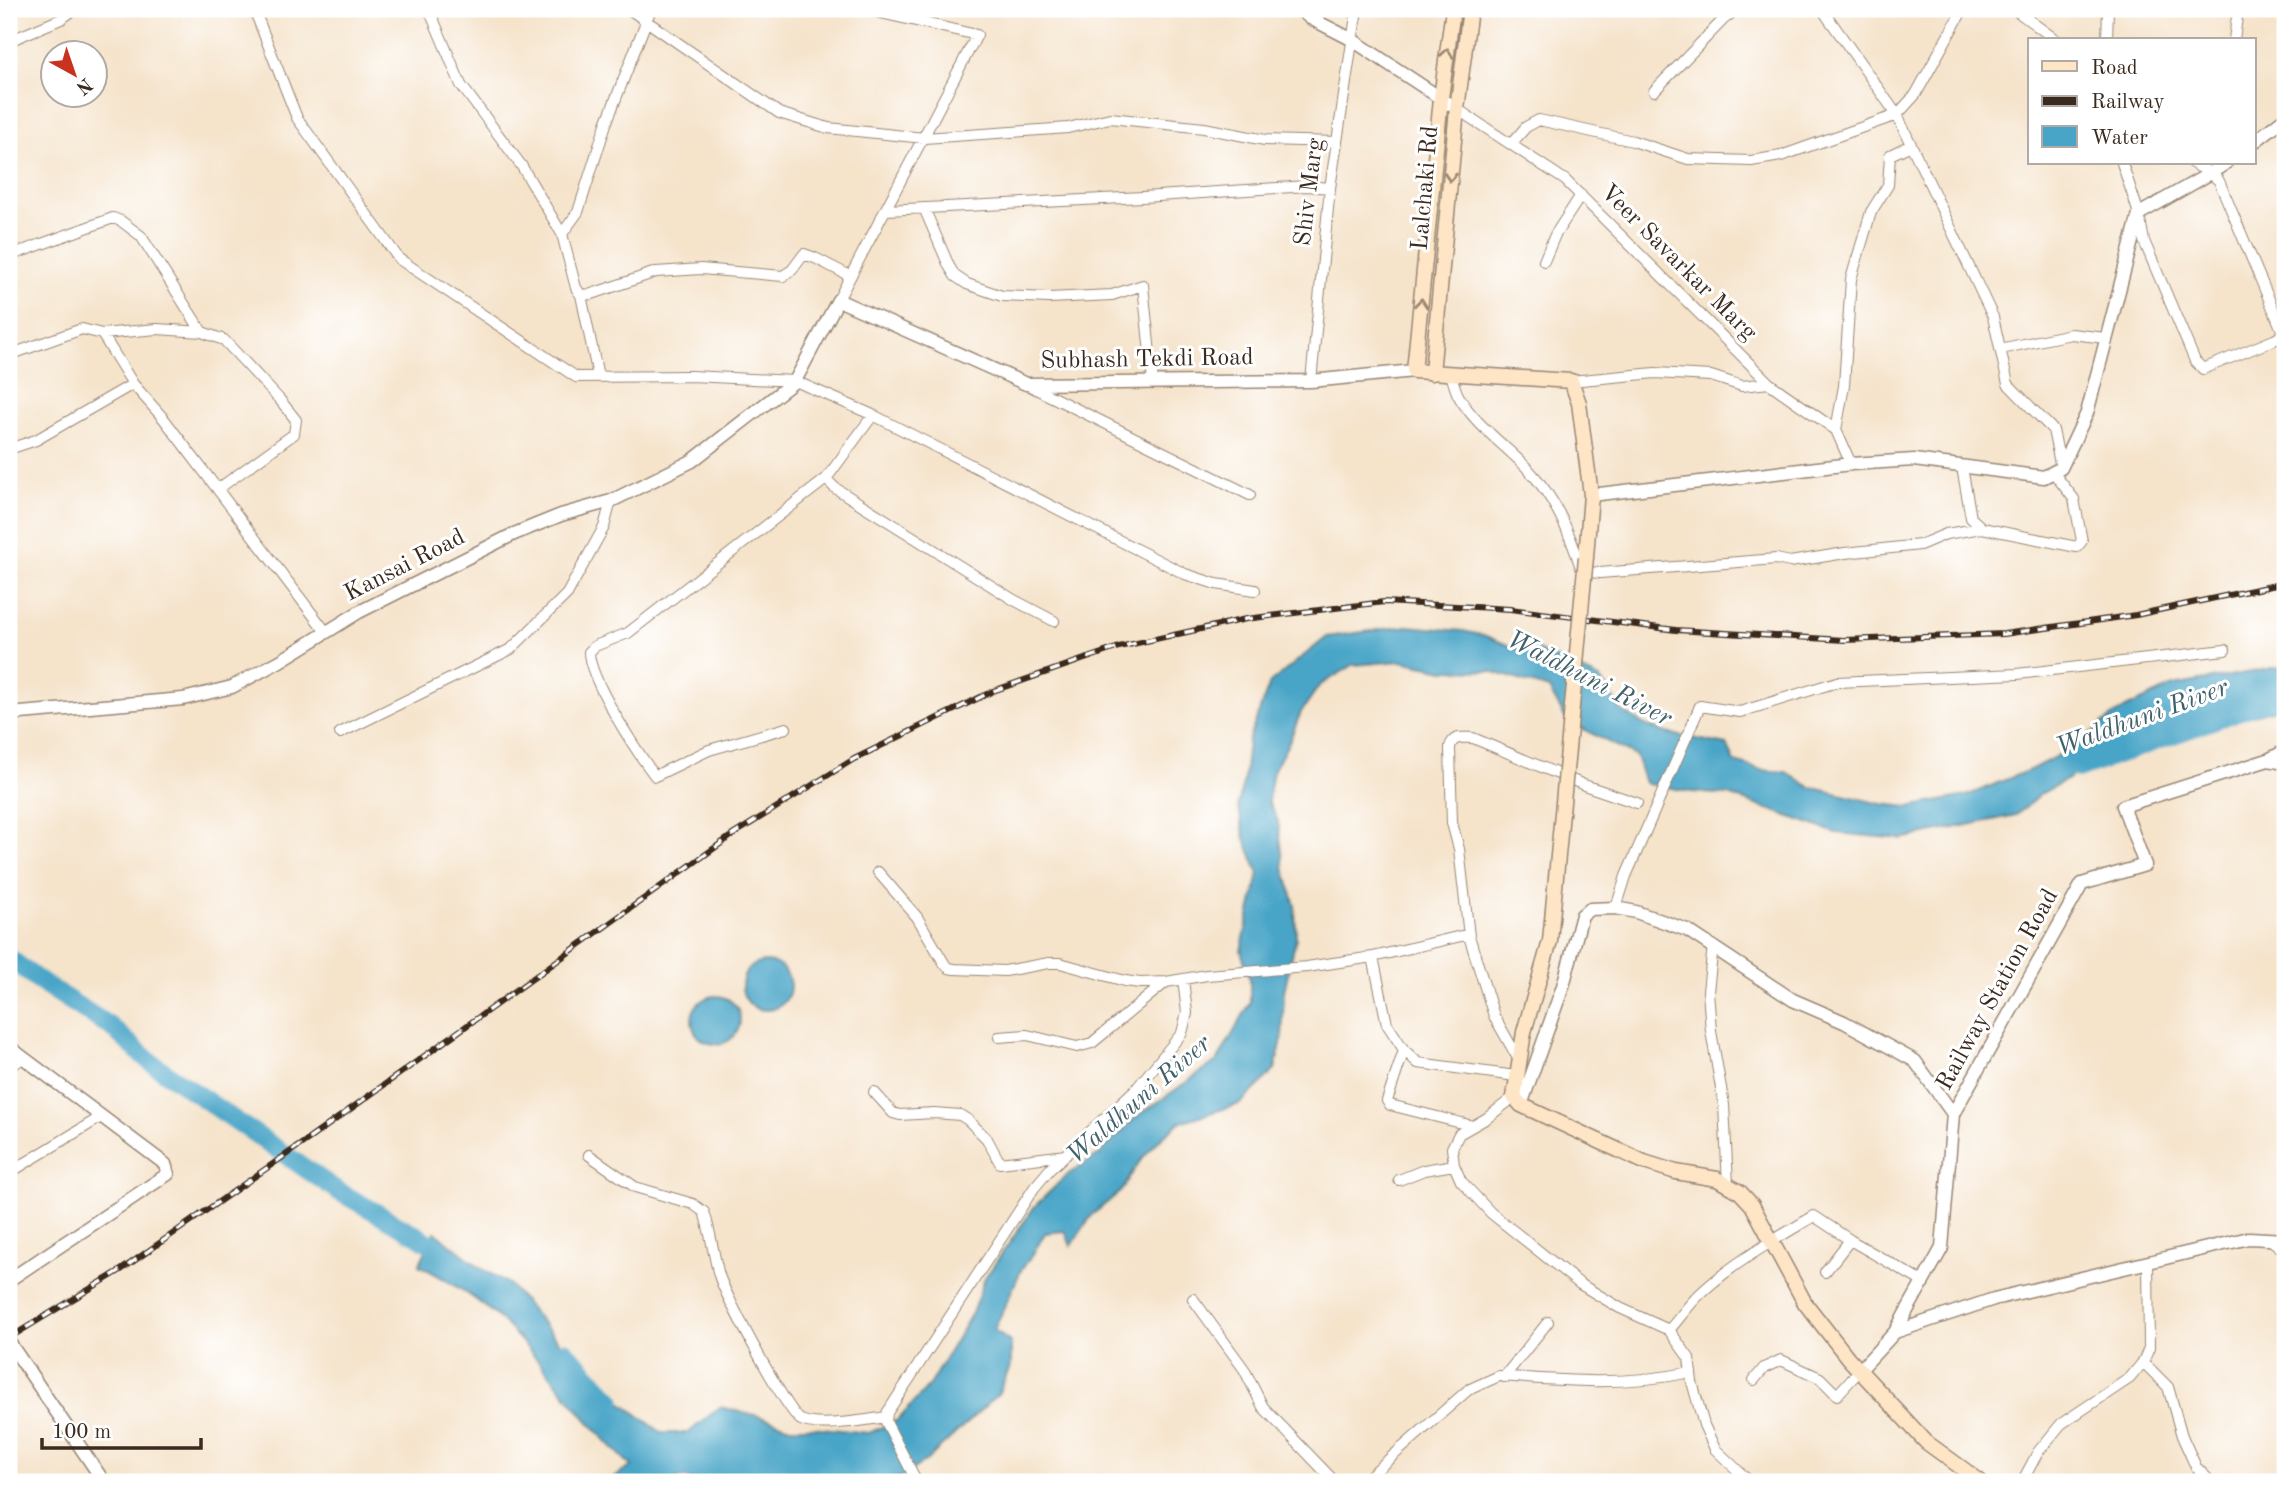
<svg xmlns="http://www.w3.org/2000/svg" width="2294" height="1491" font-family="'Old Standard TT',serif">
	<rect width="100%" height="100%" fill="#fff"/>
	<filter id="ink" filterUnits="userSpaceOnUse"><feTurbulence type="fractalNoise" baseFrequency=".0143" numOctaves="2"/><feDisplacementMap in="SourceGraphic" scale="14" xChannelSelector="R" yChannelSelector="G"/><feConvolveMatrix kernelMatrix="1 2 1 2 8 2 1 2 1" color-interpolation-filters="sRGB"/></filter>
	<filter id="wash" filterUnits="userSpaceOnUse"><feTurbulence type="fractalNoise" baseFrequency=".00686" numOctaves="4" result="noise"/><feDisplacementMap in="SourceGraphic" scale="28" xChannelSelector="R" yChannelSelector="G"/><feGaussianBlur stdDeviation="1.57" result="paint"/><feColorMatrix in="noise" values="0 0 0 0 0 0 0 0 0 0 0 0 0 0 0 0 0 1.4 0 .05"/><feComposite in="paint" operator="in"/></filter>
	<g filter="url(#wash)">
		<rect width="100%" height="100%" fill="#f5e3ca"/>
		<path fill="#48a5c7" stroke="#426872" stroke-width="2" d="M1407 626 1463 631 1486 636 1515 648 1535 649 1600 679 1622 711 1645 725 1666 733 1727 745 1735 762 1761 770 1786 772 1810 787 1881 804 1909 807 1966 796 2032 769 2076 746 2103 723 2126 708 2173 686 2285 666V706L2243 718 2222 716 2202 720 2147 735 2042 793 2016 815 1901 839 1836 833 1728 795 1692 792 1645 783 1636 756 1567 721 1549 689 1490 671 1444 670 1401 661 1353 665 1319 686 1301 712 1288 744 1273 771 1268 801 1278 821 1284 867 1295 906 1296 938 1284 991 1282 1039 1275 1070 1240 1104 1180 1122 1161 1138 1140 1161 1121 1191 1092 1215 1071 1246 1065 1231 1045 1233 1033 1254 1021 1270 994 1330 1011 1343V1365L998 1394 927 1460 893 1482H696L686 1478 656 1482H607L632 1466C583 1423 549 1367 503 1322 479 1299 448 1280 419 1265L435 1232 482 1269 509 1284 592 1380 662 1433H688L720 1407 755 1415 791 1427H812L869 1433 898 1420 928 1387 972 1313 985 1278 1035 1206 1067 1175 1100 1154 1135 1118 1218 1060 1250 1003V979L1241 951 1259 874 1245 839 1238 805 1244 779 1248 741 1270 683 1327 637Z
			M742 986a24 24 0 1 1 48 0a24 24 0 1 1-48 0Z
			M692 1020a24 24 0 1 1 48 0a24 24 0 1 1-48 0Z"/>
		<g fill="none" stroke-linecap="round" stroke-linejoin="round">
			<path stroke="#48a5c7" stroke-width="19" d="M2079 769 2285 694
				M9 958 42 983 111 1027 149 1061 338 1191 418 1236 451 1257
				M565 1351 612 1400"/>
		</g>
	</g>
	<g filter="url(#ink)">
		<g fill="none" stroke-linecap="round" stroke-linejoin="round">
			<defs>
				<path id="minor" d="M254 9 297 118 399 259 576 377 691 376 795 381 873 415 1185 574 1216 584 1255 590
					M429 9 461 85 521 165 562 234 576 288 581 295 598 376
					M629 9 779 113 828 128 924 138 1068 128 1110 118 1204 128 1265 140 1337 142
					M1822 9 1897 115 1993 317 2008 384 2053 430 2061 468
					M2014 9 2056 40
					M2107 40 2108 9
					M2234 40 2238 9
					M9 41 61 19 75 9
					M1654 91 1724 19 1737 9
					M1457 109 1565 180 1769 383 1836 430 1851 464
					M1511 144 1526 127 1539 120 1633 141 1688 159 1751 161 1781 156 1897 115 1916 94 1963 9
					M2122 163 2139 214 2144 241 2195 361 2203 369 2274 340 2281 336 2282 330 2219 181 2211 173 2192 163
					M924 208 949 266 955 276 967 284 1002 296 1049 298 1112 295 1143 285 1153 383
					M886 210 1143 197 1307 186 1330 188
					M562 234 578 212 606 124 651 9
					M9 256 113 218 121 221 141 236 202 332
					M1544 261 1555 235 1581 195
					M581 295 592 294 656 272 701 269 783 276 792 270 804 254 815 258 850 276
					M838 300 977 35 863 9
					M102 334 133 384 164 419 326 632
					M2000 349 2071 334 2106 338
					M9 355 82 329 102 334 157 329 202 332 224 340 280 400 296 420 294 434 218 489
					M1451 374C1453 381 1455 389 1458 395 1473 423 1506 446 1528 469 1555 498 1569 531 1581 568L1590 572 1600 573 1776 559 1790 562 1845 553 1920 545 1946 534 1982 528 2077 547 2082 541 2074 499 2053 472
					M1311 381 1330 188 1357 9
					M1571 381 1655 373 1711 376 1742 386 1769 383
					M1028 385 1250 495
					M1836 430 1844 386 1851 279 1871 212 1888 185 1890 155 1911 145
					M9 449 36 440 133 384
					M1962 467 1971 518 1982 528
					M826 479 835 488 1014 600 1054 621
					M786 728 709 750 655 776C637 752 589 679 589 652L595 646 628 633 826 479 873 415
					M340 733 511 649 567 594 604 527 611 501
					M878 872 917 917 944 963 949 968 954 969 1005 971 1049 963H1060L1125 981 1140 983 1166 982 1207 975 1307 967 1373 957 1461 936H1469L1494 1016 1519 1060
					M1616 908 1626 876 1700 706 1740 712 1837 682 2017 674 2225 650
					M1469 936 1459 849 1452 823 1450 747C1453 735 1463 738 1473 738L1584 785 1637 803
					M1713 946 1708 991 1711 1031 1724 1105 1728 1185
					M1373 957 1387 1024 1404 1050 1387 1101 1390 1105 1473 1126
					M999 1037 1027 1035 1077 1047 1092 1043 1166 982
					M1404 1050 1418 1063 1516 1076
					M9 1067 23 1058
					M874 1092 893 1113 900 1115 934 1113 960 1115 968 1120 987 1139 1000 1163 1066 1155
					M1514 1097 1487 1118 1459 1134 1452 1148 1454 1165 1461 1181 1491 1213 1580 1284 1620 1308 1669 1330 1689 1358 1692 1382 1704 1425 1715 1449 1750 1482
					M589 1155 635 1187 693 1204 704 1212C711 1232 713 1254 719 1275 724 1293 788 1414 801 1420 817 1428 868 1420 886 1417
					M9 1173 101 1117
					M1399 1180 1424 1170 1454 1165
					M2271 1240 2285 1251
					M1825 1272 1850 1240 1923 1282
					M1193 1299 1244 1369 1263 1407 1335 1482
					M1669 1330C1680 1318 1689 1304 1701 1293 1734 1262 1776 1239 1814 1216L1850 1240
					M2143 1362 2168 1387 2182 1436 2196 1467 2211 1482
					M1504 1377 1548 1322
					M1754 1380 1764 1368 1781 1360 1820 1378 1837 1395 1859 1371
					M917 1482 886 1422 887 1413 1034 1188 1050 1169 1137 1088 1182 1033 1187 1013 1183 979
					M1363 1482 1468 1390 1499 1376C1564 1381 1627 1386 1691 1372
					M2022 1482 2038 1452 2061 1424 2130 1378 2143 1362 2149 1348 2148 1262"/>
				<path id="tertiary" d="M1299 9 1310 18 1351 39 1457 109
					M2254 142 2285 118
					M1591 495 1851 464 1914 460 2044 477 2061 468 2087 413 2139 214 2211 173 2226 163
					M9 714 183 699 232 687 280 661 359 612 514 534 561 515 611 501 692 461 795 381 838 300 1026 384 1311 381 1414 371
					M2268 760 2285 763
					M9 1047 165 1164 168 1174 9 1280
					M1521 1105 1563 986 1582 915 1590 909 1616 908 1636 912 1687 930 1793 1000 1844 1022 1915 1061 1953 1114
					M1895 1332 1994 1299 2249 1238 2285 1240
					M9 1342 104 1482
					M1859 1371 1895 1332 1942 1248 1953 1114 2082 884 2145 865 2123 806 2268 760 2285 751"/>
				<path id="secondary" d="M1453 9 1441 98 1414 371 1571 381 1579 403 1591 495 1586 557
					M1432 373 1457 109 1470 9
					M1524 1032 1514 1097 1521 1105 1644 1162 1676 1172 1717 1179 1740 1192 1752 1205 1805 1303 1848 1358 1926 1442 1981 1482"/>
			</defs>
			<use href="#minor" stroke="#988674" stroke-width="12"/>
			<use href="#tertiary" stroke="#988674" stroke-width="15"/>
			<use href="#secondary" stroke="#988674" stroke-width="17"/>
			<use href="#minor" stroke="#fff" stroke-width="10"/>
			<use href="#tertiary" stroke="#fff" stroke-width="12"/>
			<use href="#secondary" stroke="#fde5c5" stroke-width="14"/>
			<defs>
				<path id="rail" d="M9 1338 121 1270 310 1138 734 834 854 759 993 691 1119 647 1246 619 1384 602 1510 609 1676 630 1844 640 2004 634 2136 615 2285 583"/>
			</defs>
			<use href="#rail" stroke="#3b2a1e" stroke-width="6"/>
			<use href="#rail" stroke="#fff" stroke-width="3.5" stroke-dasharray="10" stroke-linecap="butt"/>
			<defs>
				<path id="secondary-bridge" d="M1524 1032 1550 941 1586 557"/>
			</defs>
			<use href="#secondary-bridge" stroke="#988674" stroke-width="17" stroke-linecap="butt"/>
			<use href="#secondary-bridge" stroke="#fde5c5" stroke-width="14"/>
		</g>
		<defs><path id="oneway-chevron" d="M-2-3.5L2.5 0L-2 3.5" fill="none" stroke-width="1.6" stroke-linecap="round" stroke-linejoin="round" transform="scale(1.75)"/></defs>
		<g stroke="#9c8872">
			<use href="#oneway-chevron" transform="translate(1447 53) rotate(-82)"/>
			<use href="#oneway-chevron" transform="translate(1450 177) rotate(95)"/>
			<use href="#oneway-chevron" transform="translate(1421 303) rotate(-84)"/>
		</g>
	</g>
	<g text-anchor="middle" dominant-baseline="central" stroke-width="6" stroke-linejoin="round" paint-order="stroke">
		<g font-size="24" fill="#3b2a1e" stroke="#fff">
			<text transform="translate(1426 188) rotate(-85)">Lalchaki Rd</text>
			<text transform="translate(1310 192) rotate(-83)">Shiv Marg</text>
			<text transform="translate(1678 263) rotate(45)">Veer Savarkar Marg</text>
			<text transform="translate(1147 360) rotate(-1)">Subhash Tekdi Road</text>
			<text transform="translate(405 566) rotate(-27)">Kansai Road</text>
			<text transform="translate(1998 990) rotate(-61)">Railway Station Road</text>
		</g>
		<g font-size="26" font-style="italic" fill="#41616a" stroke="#fff">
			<text transform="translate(1589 679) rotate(27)">Waldhuni River</text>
			<text transform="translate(2142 718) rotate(-20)">Waldhuni River</text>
			<text transform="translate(1139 1100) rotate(-41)">Waldhuni River</text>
		</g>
	</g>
	<rect width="2294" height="1491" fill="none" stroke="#fff" stroke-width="35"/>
	<rect x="2028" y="38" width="228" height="126" fill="#ffffff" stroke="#b1aaa5" stroke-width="2"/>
	<rect x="2042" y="61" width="35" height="10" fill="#fde5c5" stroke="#b1aaa5" stroke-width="2"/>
	<text x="2091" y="74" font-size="21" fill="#3b2a1e">Road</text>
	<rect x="2042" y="96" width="35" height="10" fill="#3b2a1e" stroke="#b1aaa5" stroke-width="2"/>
	<text x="2091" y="108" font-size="21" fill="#3b2a1e">Railway</text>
	<rect x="2042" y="126" width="35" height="21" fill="#48a5c7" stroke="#b1aaa5" stroke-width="2"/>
	<text x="2091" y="144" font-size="21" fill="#3b2a1e">Water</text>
	<g transform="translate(74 74) rotate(140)"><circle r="33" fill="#ffffff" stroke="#b1aaa5" stroke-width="2"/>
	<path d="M0-5L12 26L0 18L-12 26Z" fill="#c8321e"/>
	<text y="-10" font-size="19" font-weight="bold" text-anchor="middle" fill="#3b2a1e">N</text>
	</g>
	<path d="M42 1438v10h159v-10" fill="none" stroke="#3b2a1e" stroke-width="3.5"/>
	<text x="52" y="1438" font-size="21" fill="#3b2a1e" stroke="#ffffff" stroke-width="5" paint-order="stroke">100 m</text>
</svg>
